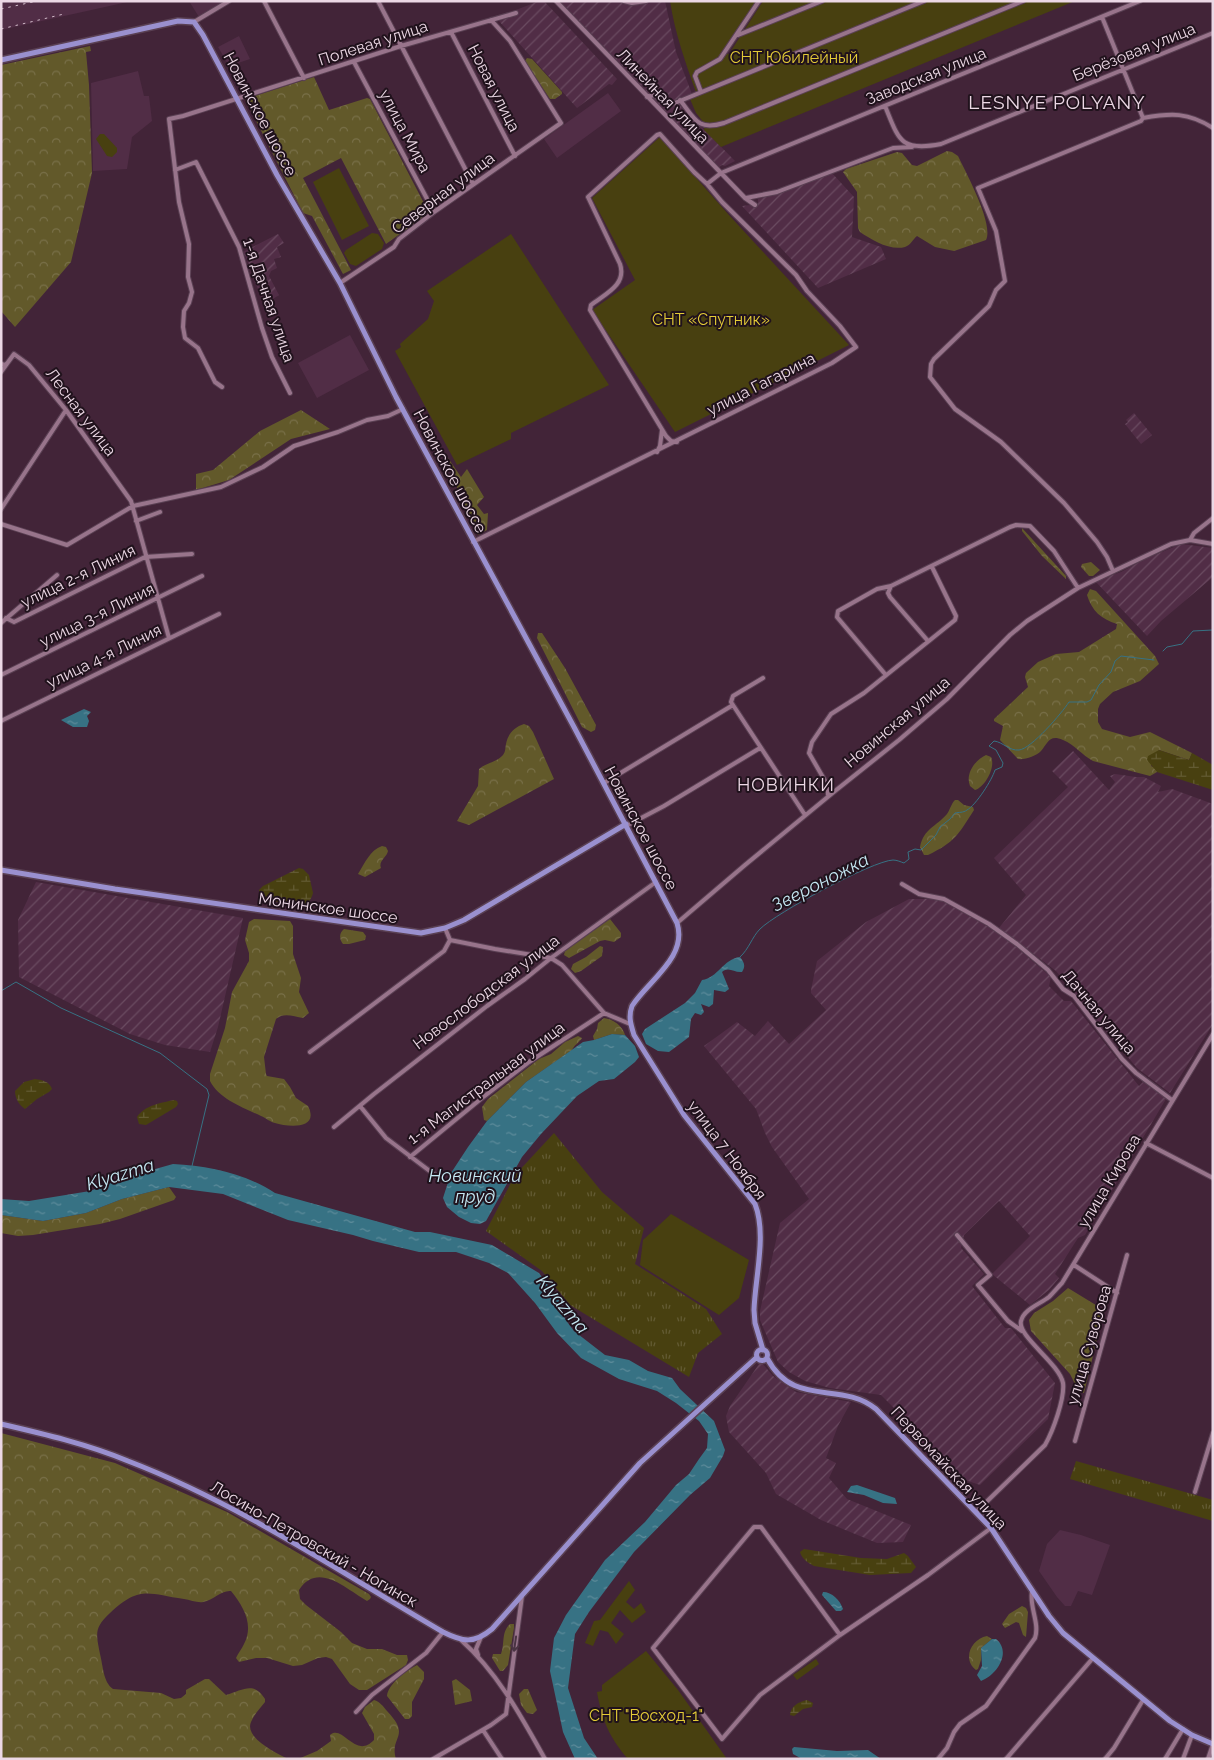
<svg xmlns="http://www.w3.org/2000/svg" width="1214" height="1760" font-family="Raleway,sans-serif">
	<defs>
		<pattern id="industrial-furrows" width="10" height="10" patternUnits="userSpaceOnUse" patternTransform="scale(1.25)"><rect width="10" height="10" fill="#512d46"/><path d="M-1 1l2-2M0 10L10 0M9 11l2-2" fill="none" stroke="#6a4b61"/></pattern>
		<pattern id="forest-crowns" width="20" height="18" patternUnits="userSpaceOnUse" patternTransform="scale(1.25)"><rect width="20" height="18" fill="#62592a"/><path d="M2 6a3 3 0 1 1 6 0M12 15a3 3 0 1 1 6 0" fill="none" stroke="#797049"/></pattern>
		<pattern id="wetland-marsh" width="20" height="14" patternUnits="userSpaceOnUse" patternTransform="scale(1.25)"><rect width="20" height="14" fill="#484010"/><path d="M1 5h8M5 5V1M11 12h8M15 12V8" fill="none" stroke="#635b33"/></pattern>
		<pattern id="park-tufts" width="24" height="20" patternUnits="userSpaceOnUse" patternTransform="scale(1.25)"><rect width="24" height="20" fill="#484010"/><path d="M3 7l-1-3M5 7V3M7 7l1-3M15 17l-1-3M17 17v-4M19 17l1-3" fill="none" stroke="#635b33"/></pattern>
		<pattern id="water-ripples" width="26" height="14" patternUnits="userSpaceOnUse" patternTransform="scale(1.25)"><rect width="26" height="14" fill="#377284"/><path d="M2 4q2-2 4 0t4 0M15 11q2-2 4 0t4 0" fill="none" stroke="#5e8c9b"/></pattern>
	</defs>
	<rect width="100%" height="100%" fill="#422438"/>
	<path fill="#512d46" d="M1 1H132L1 30Z
		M189 1H227L199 17Z
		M239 36 250 59 229 66 218 47Z
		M138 71 144 96H149L152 121 132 137 127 169 93 171 91 83Z
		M608 93 621 111 557 158 544 139Z
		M350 335 369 370 317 398 298 363Z
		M1060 1530 1081 1535 1110 1545 1092 1595 1078 1591 1071 1606H1065L1057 1597 1039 1571 1047 1544Z"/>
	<path fill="url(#industrial-furrows)" d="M539 1H544L617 79 612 85 609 84 577 108 499 21 517 15 516 10Z
		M560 1H665L676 52 692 94 675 100 735 161 725 166 722 165 719 167 650 98 629 73Z
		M831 172 854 197 852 237 881 247 886 259 818 288 742 206 758 204V199L771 195Z
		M278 234 284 243 277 247 281 257 274 259 277 268 271 271 269 276 279 295 265 304 252 276 254 274 243 252Z
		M1134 413 1152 435 1141 444 1125 424 1128 422 1126 420Z
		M1181 544 1213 548V577L1161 621 1147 636 1095 581 1121 572 1145 559Z
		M1073 751 1109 790 1115 782 1110 776 1115 774 1136 777H1144L1161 786 1158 792 1172 789 1213 804V1024L1170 1093 1137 1068 1056 971 999 928 1026 895 994 858 1068 787 1052 771Z
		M36 882 243 918 218 1027 210 1052 165 1045 130 1034 19 977 18 920Z
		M909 899H939L987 926 1021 950 1022 952 1051 977 1049 986 1064 1001H1071L1139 1086 1143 1082 1166 1099 1085 1235 1078 1238 1055 1274 1059 1278 1049 1290 1030 1305 992 1274 1030 1236 999 1201 964 1235 961 1248 984 1274 972 1286 1005 1328H1011L1055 1383 1048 1419 980 1485 953 1476 911 1432 915 1429 881 1395 830 1388 805 1381 789 1372 778 1362 760 1320V1311L780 1223 809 1199 772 1147 765 1133 756 1109 704 1046 737 1022 755 1036 768 1021 789 1044 826 1010 811 993V990L817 961 866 922Z
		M762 1363 773 1376 796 1392 851 1402 838 1426 826 1458 836 1463 829 1478 847 1499 911 1525 903 1542 877 1543 821 1520 776 1494 766 1473 729 1432 726 1416 730 1406 759 1364Z"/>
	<path fill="url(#forest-crowns)" d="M90 46 91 51 86 52 89 85 92 173 71 262 15 327 1 311V65Z
		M527 58 532 59 562 92V94L555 99H550L525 61Z
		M314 77 329 110 367 98 370 99 429 213 386 244 341 158 303 178 351 270 343 274 312 216 303 213 245 99Z
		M947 151 952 152 958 156C966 173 994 224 986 240L954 251 935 247 917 236C912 240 911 245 905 247 890 251 872 240 860 232L858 228 857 192 843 172 846 169 897 152 902 153 912 165 917 166Z
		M301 410 330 429 291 439 229 480 196 490V474L213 470 260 431Z
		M444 452 461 477 467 469 484 497 477 505 484 514 488 513 487 530 478 535 461 500 463 496 458 490Z
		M1022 528 1066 576V579L1042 556 1022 531Z
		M1091 562 1100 570 1093 576H1089L1081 567 1082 564Z
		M1090 589 1096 591 1155 656 1159 664 1140 681 1113 692 1100 704 1098 709V722L1102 729 1130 737 1150 732 1192 753 1189 760 1159 750 1151 766 1155 768 1157 772 1150 776 1093 761C1082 755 1075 745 1063 740 1049 734 1048 743 1041 751 1036 756 1025 760 1018 759L1000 740 1003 726 994 721V719L1028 687 1025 677 1026 673 1038 662 1056 654 1079 652 1116 629 1117 624C1101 619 1092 611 1087 595Z
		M538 633H542L565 668 596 725 595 730 591 732 582 727 537 638Z
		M524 724 529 726 533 732 554 779 469 825 457 821 478 786 479 769C486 763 497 762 503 755 506 751 505 748 506 744 508 733 515 727 524 724Z
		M986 755 991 757C996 767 985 787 975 790L970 786C965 774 975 760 986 755Z
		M955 800H958L964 805 973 807 974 810C958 835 955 842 928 855H924L920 847C924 828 936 827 947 814 950 810 951 804 955 800Z
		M382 846 386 847 388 851C387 857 378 861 381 868L365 877 358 874C365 863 370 850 382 846Z
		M254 919 290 921 293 926V954L301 978 299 992 309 1013 303 1018C294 1017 284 1012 276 1019L264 1057 266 1074 267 1076 284 1079 290 1087 296 1098 308 1106C320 1130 288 1127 275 1123 270 1122 266 1118 261 1116 244 1108 219 1099 210 1081V1074L225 1028 232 992 249 961V953L245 940 249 922Z
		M610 919 621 933V937L614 942 605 940 600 941 569 958 564 955 565 951Z
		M344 929 363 932 366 936 365 940 349 944H343C339 939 339 933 344 929Z
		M600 946 603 947 602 956 581 971 575 973 571 969 573 964 586 957Z
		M604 1018C613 1019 623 1026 625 1035L612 1034 594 1040 593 1036 597 1029 598 1023Z
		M578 1036 582 1038C580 1042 574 1045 572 1050L526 1082 487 1121 484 1120 482 1107 488 1099 539 1059 551 1054 565 1042Z
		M169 1187 176 1197 174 1200 120 1219 100 1224 33 1235 18 1236 1 1233V1215L43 1221 86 1213 122 1199Z
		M1068 1288 1104 1310 1084 1393 1073 1390 1074 1382 1070 1374 1031 1331 1029 1320 1034 1313 1053 1301Z
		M1 1433 115 1463 227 1512 369 1594 371 1597 370 1599 367 1601C346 1589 318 1561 299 1590L300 1599 306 1605 341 1632 352 1643 367 1649H382L397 1655H407L408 1660 406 1665 367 1690H359L350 1684 332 1659 326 1657 318 1658 302 1665 293 1666 267 1658H256L239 1662 236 1658C238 1653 242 1649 244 1644 254 1625 244 1607 231 1591 221 1590 214 1600 203 1602 198 1603 190 1600 184 1599 148 1594 140 1585 110 1613 94 1628 96 1633 100 1654 103 1665 103 1682 113 1689L161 1693 174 1699 181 1698 186 1694V1690L205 1679H209L226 1695C243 1690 254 1681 265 1699V1702C260 1708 254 1715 251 1722 244 1738 277 1753 288 1759H1Z
		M1022 1606 1026 1608 1028 1612 1026 1637 1023 1635 1019 1623 1016 1622 1005 1628 1002 1624 1009 1614Z
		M510 1624H514V1628L508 1665 503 1671H500L492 1658 493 1654H501C505 1644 501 1632 510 1624Z
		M987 1636 992 1639 981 1648V1660L978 1669 976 1670C962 1659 971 1639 987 1636Z
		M417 1665 424 1672V1679L412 1702V1716L409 1719H405L387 1696C388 1684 406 1671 417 1665Z
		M456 1679 470 1690 472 1701 455 1705 452 1681Z
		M524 1689H528L537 1710 533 1714 527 1713 521 1705 519 1694Z
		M374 1700C380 1702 383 1706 387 1711 412 1737 389 1736 396 1759H298L317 1751 331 1741 330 1735C343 1724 355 1760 374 1740V1734L362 1713 365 1707Z"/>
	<path fill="url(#wetland-marsh)" d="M1159 750 1189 760 1192 753 1213 765V790L1157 772 1147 760 1148 756Z
		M299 868 303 869 309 875 313 893C312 897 310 901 307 903 300 907 266 901 260 896L259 890 263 886Z
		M35 1079C42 1080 49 1081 52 1089L49 1092 37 1099 25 1109C19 1105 15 1098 15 1091L24 1082Z
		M174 1100 177 1101 178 1104 176 1107 146 1125 139 1124 137 1117C145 1105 161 1103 174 1100Z
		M804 1549 861 1558 887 1559 904 1553 908 1556 916 1567 911 1573 870 1575 814 1566C808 1563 802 1559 800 1552Z
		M807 1700 813 1703 812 1707 803 1709 794 1716 790 1715C791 1706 798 1702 807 1700Z"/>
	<path fill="url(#park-tufts)" d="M554 1133 602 1192 644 1228 635 1264 706 1309 722 1334 698 1353 689 1377 570 1305 542 1271 486 1231 515 1175Z
		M1076 1461 1213 1500V1521L1070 1479Z"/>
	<path fill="#484010" d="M670 1H756L721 53 729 54 763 1H1075L721 147 704 130 705 124 696 113 690 99 697 95C686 64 675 34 670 1Z
		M100 134H104L117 148V152L112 157 107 156 96 139Z
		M660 137 728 214 849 345 675 432 592 310 635 280 592 198Z
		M339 168 369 226 342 240 313 182Z
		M372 233 378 234 384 243 382 249 356 266 350 264 344 253 346 250Z
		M511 234 609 385 511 433V439L457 465 395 351 401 347 400 344 428 319 434 301 427 291Z
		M671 1214 749 1260 739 1298 719 1315 640 1265 643 1240Z
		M629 1581 635 1590 626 1602 634 1609 641 1603 646 1612 632 1623 620 1610 611 1623 624 1634 616 1644 608 1632 600 1630 593 1646 585 1643 594 1621 600 1620Z
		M646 1651 678 1690 727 1759H628C609 1737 602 1720 597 1692L602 1691V1685Z
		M816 1659 819 1664 797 1680 793 1675Z"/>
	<path fill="url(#water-ripples)" d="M84 709 91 712 87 716 89 721 87 727H73L61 720Z
		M740 957C744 962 746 966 742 972 734 973 729 966 722 972L729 989 725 992 714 990 713 1004 709 1007 701 1004 704 1012 701 1015 695 1013 691 1019 689 1037 669 1052 658 1051 646 1044 642 1034 645 1029 685 1003 695 993 702 980C718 978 723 959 740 957Z
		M612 1034 625 1035 635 1046 639 1057 635 1062 614 1079 599 1081 577 1096 541 1134 522 1157 486 1221 480 1224 471 1223 459 1217 447 1207 443 1198 451 1173 468 1147 487 1121 526 1082 583 1042 594 1040Z
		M173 1164C208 1166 245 1173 275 1193L415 1232H430L492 1245 539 1273 563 1306 565 1319 574 1331 605 1355 629 1360 648 1371 672 1378 680 1389 714 1421 725 1450 723 1456 710 1478 690 1495 634 1552 589 1612 575 1634 568 1688 584 1738 598 1759H575L563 1732 550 1671 554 1638 566 1615 605 1560 645 1522 676 1485 689 1474 699 1459 707 1448 708 1434 699 1421 676 1403 657 1391 619 1379 581 1358 557 1333 535 1303 508 1273 489 1263 456 1252H419L373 1241 353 1235 288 1220 223 1194 169 1187 122 1199 86 1213 43 1221 1 1215V1199L29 1201 90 1191 127 1177Z
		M857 1485 895 1498 897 1504 883 1503 864 1495 847 1492 851 1486Z
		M823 1592C832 1592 840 1600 843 1609L841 1611H836L822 1595Z
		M992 1639H996C1012 1652 997 1675 981 1681L977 1675 982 1666 981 1648Z
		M794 1747 837 1751 868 1750 881 1759H802L793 1754 792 1749Z"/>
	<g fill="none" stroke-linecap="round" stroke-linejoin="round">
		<path stroke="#377284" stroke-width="1" d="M1163 651 1167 647 1182 644 1193 631 1213 630
			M740 957C749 949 752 937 760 929 776 913 872 861 893 860 897 860 901 862 904 863L909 859 908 852 915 849 921 850 936 835 940 827 950 819 955 813C959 812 963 813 967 810 976 805 992 780 995 770L1002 767 1003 763 996 750 989 746 994 741C1003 742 1009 751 1019 750 1031 749 1062 713 1069 702H1087L1091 700 1099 685 1111 672 1115 661 1121 656 1154 660
			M1 991 16 982 61 1008 160 1053 207 1089 209 1095 192 1166"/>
		<defs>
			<path id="minor" d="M264 1 304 78
				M378 1 473 184
				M556 1 721 173 745 198 755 205
				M624 1 632 3 646 1
				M1102 17 1143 118
				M194 22 229 1
				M451 32 515 156
				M738 35 822 1
				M354 62 434 212
				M701 92 695 76 697 72 720 59 759 1
				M647 97 654 95 664 103 670 105 924 1
				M680 100C695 119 697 131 724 123L1023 1
				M885 106C899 140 900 152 941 144L1213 33
				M175 170 196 162 239 247 262 328 272 357 290 393
				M707 184 721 173 1140 1
				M746 198 777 192 893 148 912 147
				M340 283 394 247 399 239 434 212 561 123 510 41 491 20
				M1 364 6 365 14 354 29 365 66 410 131 501 169 638
				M1 372 6 365
				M222 387 215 382 198 348 185 338 183 327 184 311 189 303 192 292 188 277 189 244 179 202 169 119 183 116 401 46 516 13
				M657 452 660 446 662 430
				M1 509 66 410
				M136 521 160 512
				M1 524 67 545 133 506 221 487 263 467 294 446 338 432 367 420 388 416 403 409
				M1190 540 1194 533 1213 518
				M473 542 832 363 856 347 840 326 807 291 796 275 722 202 707 184 694 172 660 134 657 135 588 197 620 264C627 285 605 294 591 305L590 310 666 436 671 441 677 442
				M1113 571 1107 557 1097 542 1064 503 1001 442 955 409 930 377 931 364 934 359 989 306 996 290 1005 281 996 231 978 188 1141 121 1143 118C1171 113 1188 112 1213 128
				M891 586 888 593 890 597 928 641
				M6 618 14 622 145 557 192 554
				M1 623 57 575
				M885 674 837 617 838 611 877 589 891 586 1010 527 1016 525 1030 526 1054 551 1078 588
				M1 675 202 576
				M763 678 733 696 731 702 805 815
				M1 721 219 614
				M604 783 733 705
				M828 795V786L809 753 812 742 831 714 864 693 955 620 956 616 932 567
				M626 826 664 806 760 748
				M902 884 919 894 944 899 989 924 1017 944 1048 970 1063 989 1074 996 1122 1059 1136 1073 1172 1100
				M677 923 745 865 835 791 899 740 947 699 1010 635 1027 621 1078 588 1171 544 1190 540 1213 544
				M450 940 495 949 551 958 562 965 604 1013
				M310 1052 444 951 450 940 445 928
				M360 1106 386 1138 439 1178
				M334 1127 374 1094 487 1006 525 979 551 958 656 882
				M1146 1143 1213 1178
				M410 1157 482 1098 529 1062 604 1013 630 1024
				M957 1235 990 1275 978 1285 1008 1321 1022 1331
				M1074 1265 1117 1293
				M1075 1441 1127 1255
				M1195 1492 1213 1433
				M976 1512 1045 1445C1053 1431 1065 1398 1063 1383 1059 1363 1017 1336 1021 1321 1024 1309 1040 1304 1049 1297 1054 1292 1058 1287 1062 1283L1213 1034
				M840 1635 761 1527H754L653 1648 722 1739 760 1695 840 1635 928 1575 991 1528
				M461 1640C498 1673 521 1716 545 1759
				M478 1655 476 1649 481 1637
				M356 1712 372 1695 426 1653 443 1632
				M483 1730 502 1759
				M433 1759 491 1725 506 1714 522 1596
				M938 1759 947 1748 954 1732 960 1724 986 1706 1035 1638C1040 1623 1029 1607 1032 1591
				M1006 1759 1093 1658
				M1105 1759 1114 1748 1143 1700
				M1165 1759 1183 1729
				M1183 1759 1192 1735
				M1208 1759 1213 1744"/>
			<path id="major" d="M1 60 178 21 194 22 203 35 277 175 340 283 396 397 574 727 677 923C688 957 648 981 632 1006 628 1017 631 1025 634 1035L684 1115 755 1204C767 1234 755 1278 754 1310L755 1323 763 1350
				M1 870 115 889 421 933 445 928 464 920 626 824
				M756.5 1355a5.5 5.5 0 1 1 11 0a5.5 5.5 0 1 1-11 0Z
				M767 1358C794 1409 840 1380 876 1409L991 1528 1049 1616 1063 1633 1170 1721 1192 1735 1213 1744
				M1 1424C44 1434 87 1444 128 1461 240 1504 340 1572 443 1632 463 1642 474 1644 492 1629L640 1463 757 1357"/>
		</defs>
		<use href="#minor" stroke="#5a4053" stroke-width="6"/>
		<use href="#major" stroke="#5a4053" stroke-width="8"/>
		<use href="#minor" stroke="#98748b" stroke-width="4"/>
		<use href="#major" stroke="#9a90cf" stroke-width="5"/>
		<path stroke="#d0bac8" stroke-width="1" stroke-dasharray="2.5 5" stroke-linecap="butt" d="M1 9 37 1
			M1 29 64 14"/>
	</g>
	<defs><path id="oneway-shaft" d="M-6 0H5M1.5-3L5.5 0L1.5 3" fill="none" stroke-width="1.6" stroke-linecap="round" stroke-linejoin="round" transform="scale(1.25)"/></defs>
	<use stroke="#4a3443" href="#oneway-shaft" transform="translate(515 1644) rotate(98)"/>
	<g text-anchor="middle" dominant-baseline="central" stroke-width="4" stroke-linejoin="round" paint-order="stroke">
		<g font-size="16" fill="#ecd8e5" stroke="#20121c">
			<text transform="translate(373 43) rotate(-18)">Полевая улица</text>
			<text transform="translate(1134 52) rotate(-22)">Берёзовая улица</text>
			<text transform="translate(926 76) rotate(-22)">Заводская улица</text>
			<text transform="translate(494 88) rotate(63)">Новая улица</text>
			<text transform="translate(663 96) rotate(46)">Линейная улица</text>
			<text transform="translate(260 114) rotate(62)">Новинское шоссе</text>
			<text transform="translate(405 131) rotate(62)">улица Мира</text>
			<text transform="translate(443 193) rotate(-37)">Северная улица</text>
			<text transform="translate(269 300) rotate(71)">1-я Дачная улица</text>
			<text transform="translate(761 384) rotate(-27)">улица Гагарина</text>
			<text transform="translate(81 412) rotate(53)">Лесная улица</text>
			<text transform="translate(450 471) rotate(62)">Новинское шоссе</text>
			<text transform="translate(78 576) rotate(-26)">улица 2-я Линия</text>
			<text transform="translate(97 615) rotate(-26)">улица 3-я Линия</text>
			<text transform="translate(104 656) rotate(-26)">улица 4-я Линия</text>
			<text transform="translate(897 722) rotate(-40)">Новинская улица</text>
			<text transform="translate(641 828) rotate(62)">Новинское шоссе</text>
			<text transform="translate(328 908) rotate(8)">Монинское шоссе</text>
			<text transform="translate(486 992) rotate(-37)">Новослободская улица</text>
			<text transform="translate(1099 1012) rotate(50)">Дачная улица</text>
			<text transform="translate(486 1083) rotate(-37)">1-я Магистральная улица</text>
			<text transform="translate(727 1150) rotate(53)">улица 7 Ноября</text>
			<text transform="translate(1109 1181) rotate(-59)">улица Кирова</text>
			<text transform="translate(1089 1345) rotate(-74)">улица Суворова</text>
			<text transform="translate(949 1468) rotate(47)">Первомайская улица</text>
			<text transform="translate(314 1544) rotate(30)">Лосино-Петровский - Ногинск</text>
		</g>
		<g font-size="16" fill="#e4cc37" stroke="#20121c">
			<text x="794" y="57">СНТ Юбилейный</text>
			<text x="711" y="319">СНТ «Спутник»</text>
			<text x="646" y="1715">СНТ "Восход-1"</text>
		</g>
		<g font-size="18" letter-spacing="1" fill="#ecd8e5" stroke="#20121c">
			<text x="786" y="784">НОВИНКИ</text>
		</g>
		<g font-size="18" font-style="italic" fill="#c5e8f3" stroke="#20121c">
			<text transform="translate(820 882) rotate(-27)">Звероножка</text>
			<text transform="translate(120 1174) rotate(-17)">Klyazma</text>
			<text x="475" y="1175">Новинский<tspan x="475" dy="21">пруд</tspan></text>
			<text transform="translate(563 1304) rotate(50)">Klyazma</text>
		</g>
		<g font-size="19" letter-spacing="1" fill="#ecd8e5" stroke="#20121c">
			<text x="1057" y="102">LESNYE POLYANY</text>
		</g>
	</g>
	<rect width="1214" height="1760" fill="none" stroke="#ecd8e5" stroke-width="5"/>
</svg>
